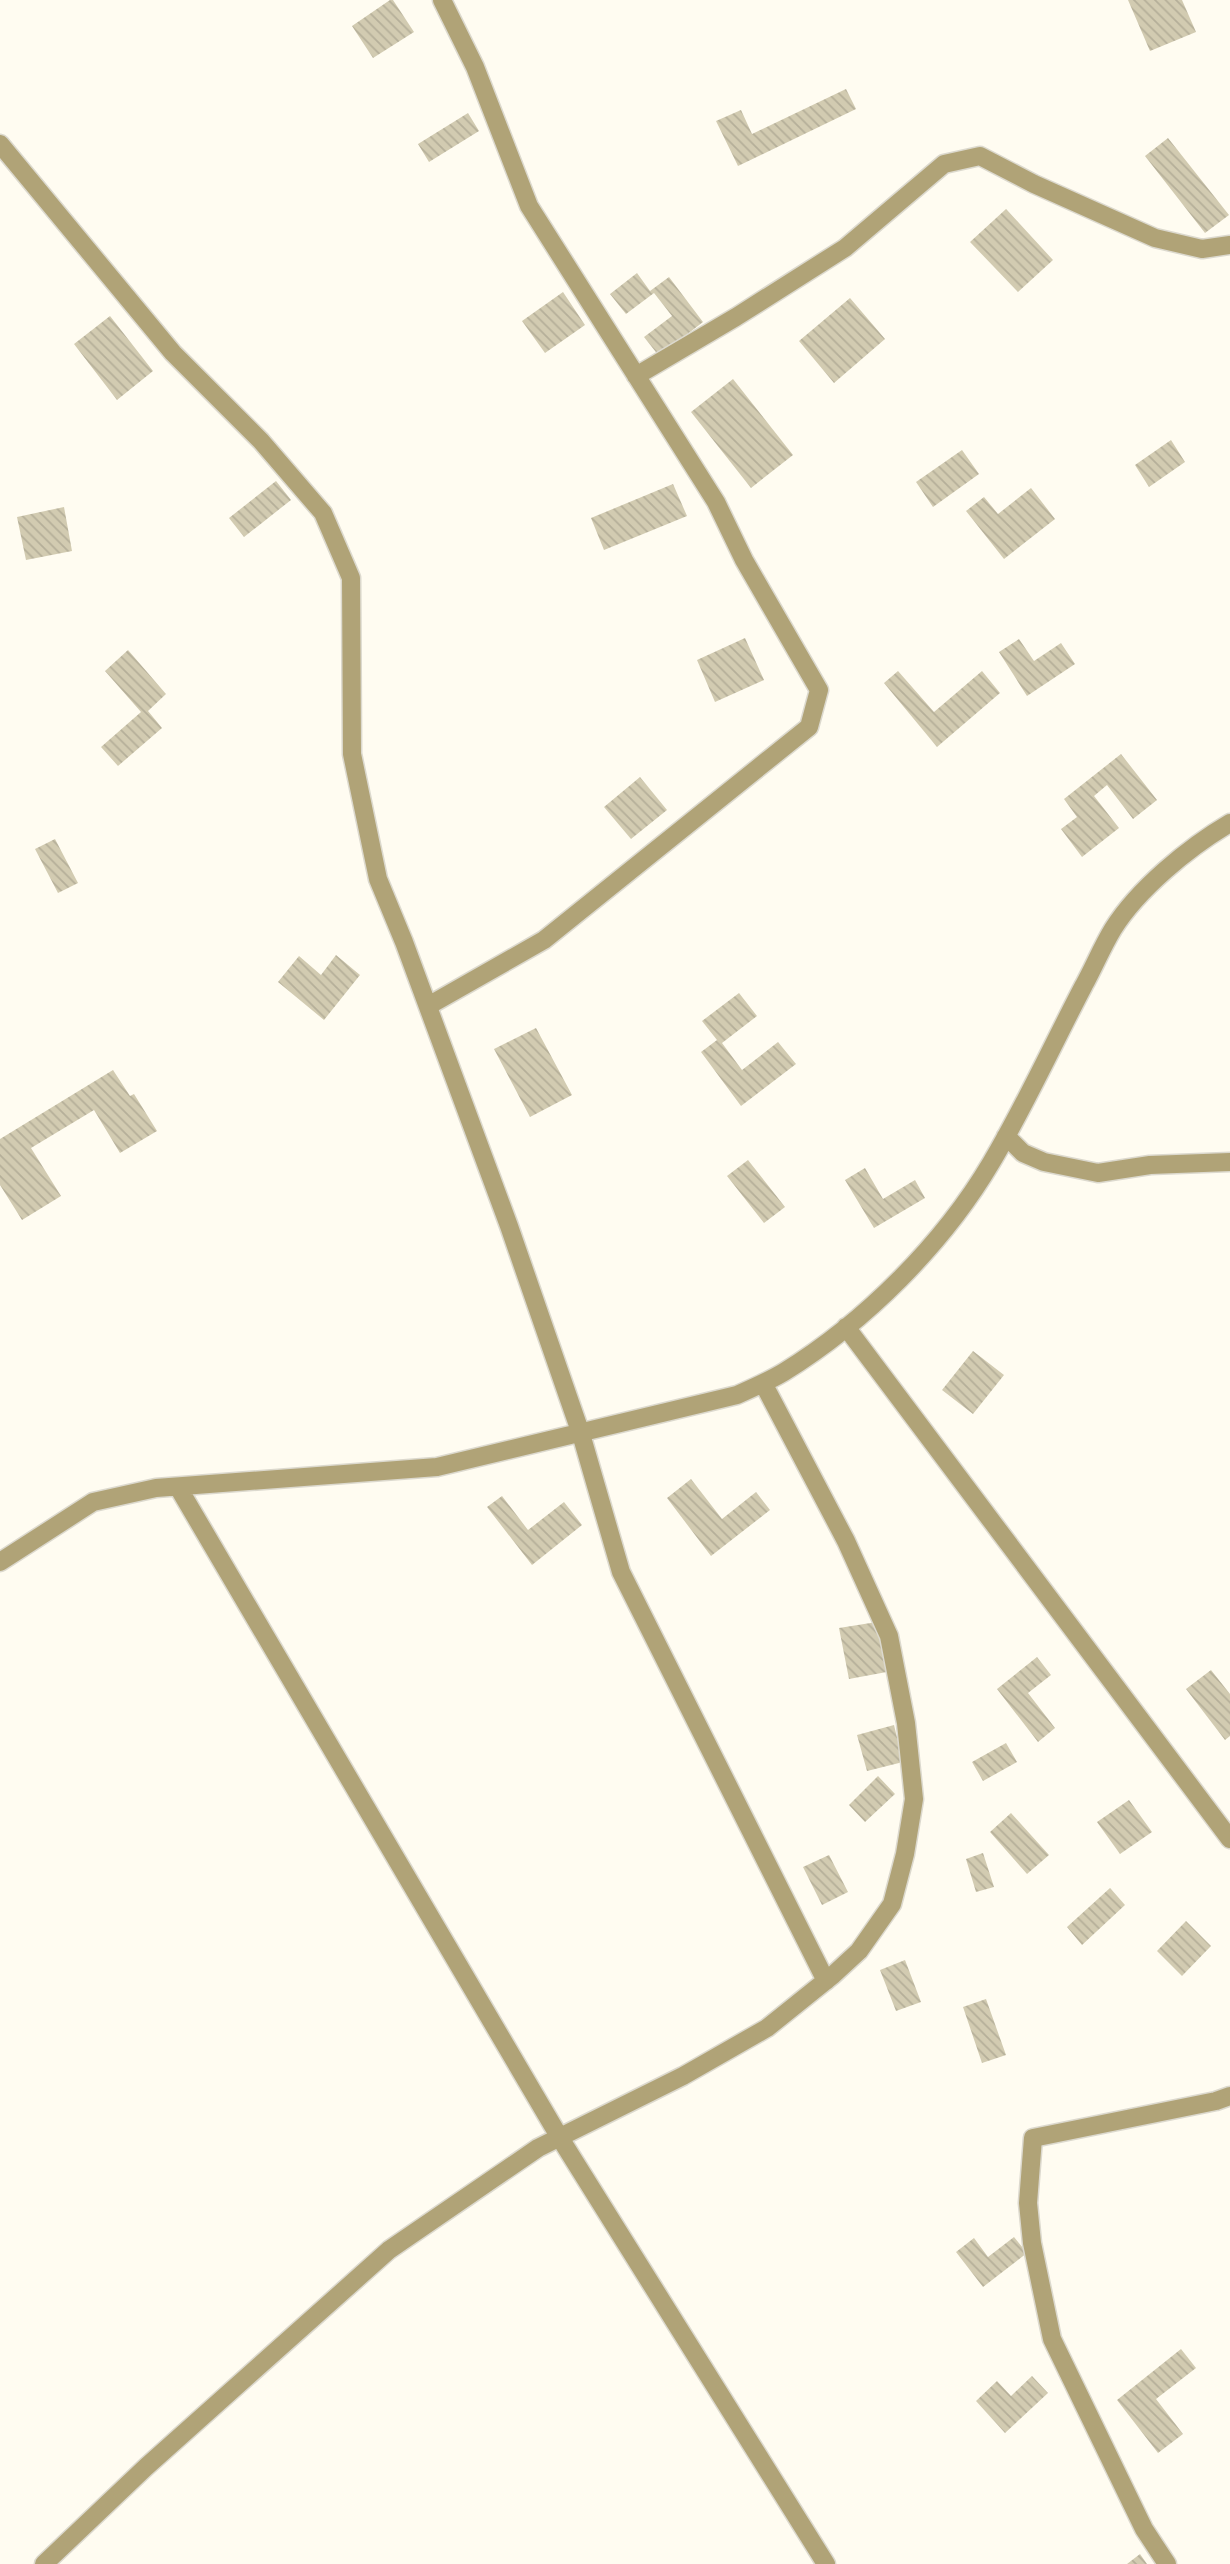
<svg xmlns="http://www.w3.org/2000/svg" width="1230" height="2564" font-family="'Alegreya Sans',sans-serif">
	<defs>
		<pattern id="building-back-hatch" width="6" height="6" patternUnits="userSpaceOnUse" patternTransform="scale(1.75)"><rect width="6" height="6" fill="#d2cbb1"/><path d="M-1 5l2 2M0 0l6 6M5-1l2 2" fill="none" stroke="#b5af99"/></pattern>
	</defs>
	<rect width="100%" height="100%" fill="#fffcf1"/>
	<path fill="url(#building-back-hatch)" d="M390 0H393L414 32 373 58 352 26Z
		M1128 0H1182L1196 32 1150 51Z
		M846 89 856 109 738 166 716 121 741 110 752 134Z
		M468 113 479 131 429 162 418 144Z
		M1168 138 1229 215 1205 233 1145 156Z
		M1006 209 1053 260 1018 292 970 242Z
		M637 273 650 291 669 277 703 322 659 356 644 337 672 316 654 293 626 314 610 294Z
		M563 292 585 325 545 353 522 321Z
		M850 298 885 339 834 383 799 341Z
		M110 316 153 371 117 400 74 344Z
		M733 379 793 455 751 488 691 412Z
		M1171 440 1185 462 1149 487 1135 465Z
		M962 450 979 474 933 507 916 482Z
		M276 481 291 500 244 537 229 518Z
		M673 484 687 516 604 550 591 518Z
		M1031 488 1055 519 1004 559 966 511 984 497 998 514Z
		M64 507 72 551 26 560 17 517Z
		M745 638 764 680 715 702 697 660Z
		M1019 639 1034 661 1061 643 1075 664 1027 696 999 652Z
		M128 650 166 694 148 711 162 728 118 766 101 747 141 712 105 671Z
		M898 671 934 712 982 671 1000 693 937 747 884 683Z
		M1121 754 1157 800 1133 819 1107 785 1094 796 1119 828 1082 857 1061 829 1077 817 1064 799Z
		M640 777 667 810 631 839 604 807Z
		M55 839 78 883 58 893 35 849Z
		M336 955 360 975 324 1020 278 982 299 956 321 975Z
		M739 993 757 1016 722 1043 742 1070 778 1042 796 1064 741 1106 701 1052 717 1040 702 1021Z
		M536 1028 572 1095 530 1117 494 1049Z
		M113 1070 130 1096 134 1094 157 1131 120 1153 94 1110 31 1148 61 1196 22 1220 0 1185V1139Z
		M748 1160 785 1207 764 1223 727 1176Z
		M865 1168 883 1199 915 1180 925 1198 874 1228 845 1180Z
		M973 1351 1004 1375 973 1414 942 1390Z
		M691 1479 722 1519 756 1492 770 1510 711 1556 667 1498Z
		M502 1496 528 1530 564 1502 582 1525 532 1565 487 1507Z
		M883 1621 892 1671 849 1679 839 1628Z
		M1037 1657 1051 1675 1028 1693 1055 1728 1038 1742 997 1689Z
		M1211 1670 1230 1694V1736L1225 1740 1186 1689Z
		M894 1725 903 1762 867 1771 857 1735Z
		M1006 1743 1017 1762 983 1781 972 1762Z
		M878 1776 895 1794 865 1822 849 1805Z
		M1129 1800 1152 1832 1120 1854 1097 1822Z
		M1011 1813 1049 1855 1027 1874 990 1832Z
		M983 1853 994 1887 976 1892 966 1859Z
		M829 1855 848 1892 822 1905 803 1867Z
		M1110 1888 1125 1905 1082 1945 1067 1927Z
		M1186 1921 1211 1946 1182 1976 1157 1951Z
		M905 1960 921 2002 896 2011 880 1970Z
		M986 1999 1006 2055 982 2063 963 2007Z
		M1014 2237 1027 2253 983 2287 956 2252 974 2238 988 2257Z
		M1181 2349 1196 2368 1156 2399 1183 2434 1158 2453 1117 2400Z
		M1032 2376 1048 2393 1005 2433 976 2401 997 2381 1011 2396Z
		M1140 2554 1147 2564H1127Z"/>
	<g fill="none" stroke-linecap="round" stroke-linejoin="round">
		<defs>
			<path id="minor" d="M0 144 173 353 261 441 323 513 351 578 352 754 378 879 404 942 509 1226 581 1434 621 1572 826 1981
				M636 376 736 317 845 248 944 164 980 156 1034 184 1155 238 1202 249 1230 245
				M428 1006 544 940 809 727 819 690 744 560 716 502 529 206 475 67 442 0
				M1006 1136 1023 1153 1044 1162 1098 1173 1150 1165 1230 1162
				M846 1327 1230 1839
				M178 1487 560 2138 826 2564
				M0 1562 93 1502 156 1488 437 1467 737 1395C753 1388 769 1381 784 1372 865 1322 943 1244 991 1163 1025 1106 1053 1044 1084 985 1094 967 1102 947 1113 929 1138 889 1189 847 1230 823
				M44 2564 146 2467 389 2250 538 2148 683 2076 767 2028 833 1975 859 1951 892 1904 905 1854 914 1799 906 1723 889 1636 846 1541 763 1383
				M1167 2564 1144 2529 1052 2339 1032 2243 1028 2203 1033 2138 1216 2101 1230 2096"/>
		</defs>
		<use href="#minor" stroke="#dcd9ce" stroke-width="21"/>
		<use href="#minor" stroke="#b0a377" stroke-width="18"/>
	</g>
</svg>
